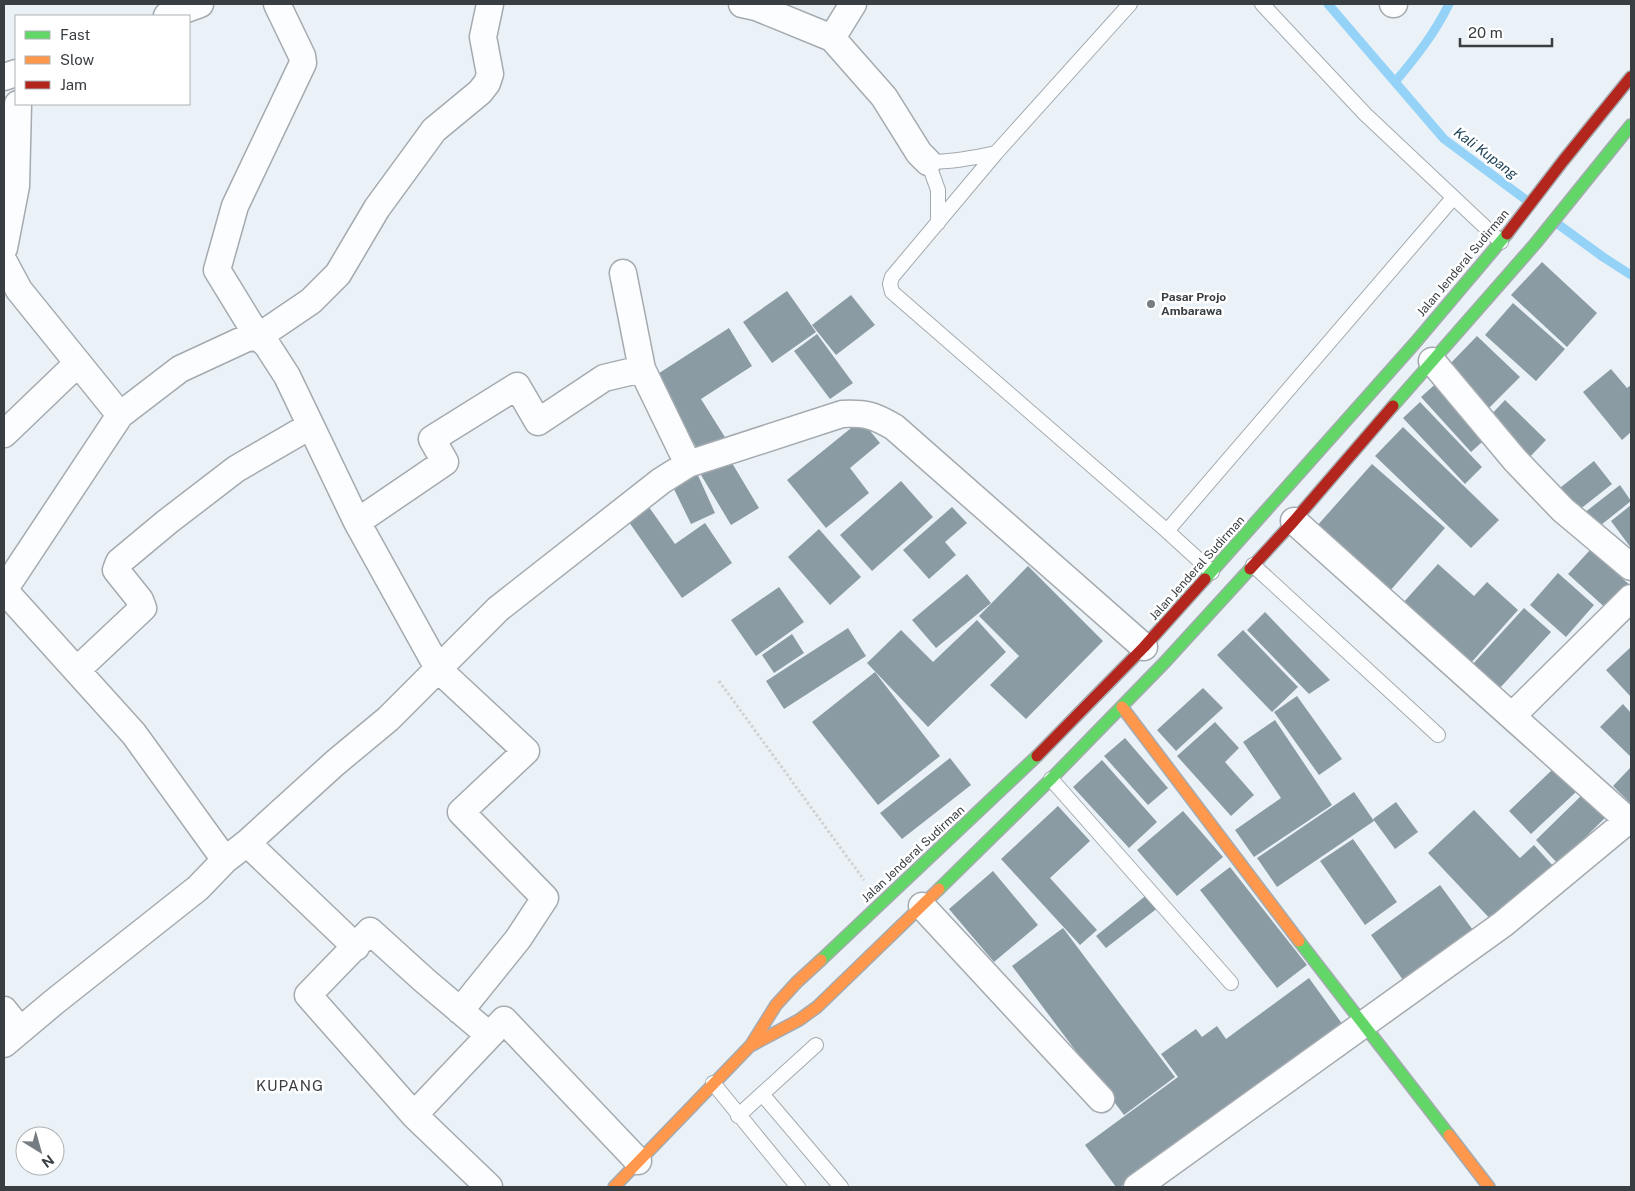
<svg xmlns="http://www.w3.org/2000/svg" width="1635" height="1191" font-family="'Public Sans',sans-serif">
	<rect width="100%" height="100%" fill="#eaf2f8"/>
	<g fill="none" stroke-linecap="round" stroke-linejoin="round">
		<path stroke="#94d2f7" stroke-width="9" d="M1328 4 1444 139 1529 202
			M1395 82C1416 57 1435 33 1449 4
			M1555 222 1603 257 1631 275"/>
	</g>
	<path fill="#8a9ba4" d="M1542 262 1597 313 1567 347 1511 295Z
		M787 291 816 332 772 363 743 322Z
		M851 295 875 325 836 355 812 325Z
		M1513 303 1565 349 1536 381 1485 335Z
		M729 328 752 366 701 399 728 442 703 458 653 377Z
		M817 334 853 383 830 399 794 351Z
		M1477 336 1520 377 1487 410 1445 369Z
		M1611 369 1627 388 1631 385V432L1622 440 1583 392Z
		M1441 379 1491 434 1471 452 1421 397Z
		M1505 400 1546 440 1527 460 1486 420Z
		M1420 402 1482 467 1465 484 1403 418Z
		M861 420 880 443 850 468 869 493 826 528 787 480Z
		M1403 427 1499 520 1471 548 1375 456Z
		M729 458 759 508 731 525 701 475Z
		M1594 461 1612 484 1574 514 1556 491Z
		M1372 464 1445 528 1389 592 1316 527Z
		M696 471 715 513 691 524 671 483Z
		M901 481 933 517 872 571 840 535Z
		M1620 485 1631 501 1596 529 1584 513Z
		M644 500 675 544 705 523 732 563 682 598 624 515Z
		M1631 505V548L1611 521Z
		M952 507 967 523 945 542 956 555 929 579 903 550Z
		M819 529 861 577 830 605 788 557Z
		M1590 550 1631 586 1610 612 1568 574Z
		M1438 564 1474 596 1487 582 1518 610 1470 664 1402 604Z
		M1028 566 1103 641 1026 719 990 685 1019 656 979 616Z
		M1558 573 1594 605 1566 637 1530 605Z
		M967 574 991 603 936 648 912 620Z
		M779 587 804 622 756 656 731 620Z
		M1524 608 1551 632 1499 689 1472 665Z
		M1265 612 1330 680 1309 694 1247 630Z
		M977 620 1006 652 928 727 867 663 901 630 933 662Z
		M848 628 866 656 784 709 766 681Z
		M1243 630 1298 687 1272 712 1217 655Z
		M792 634 804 653 774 673 762 655Z
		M1631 647V697L1606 670Z
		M875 672 940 756 878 805 812 722Z
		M1203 688 1223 708 1176 751 1157 730Z
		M1297 696 1342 759 1319 775 1274 712Z
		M1623 704 1631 713V757L1600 727Z
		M1275 720 1332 805 1254 857 1235 830 1281 798 1243 742Z
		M1215 722 1239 748 1225 762 1254 795 1231 816 1177 756Z
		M1125 738 1168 788 1148 805 1104 756Z
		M950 758 971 785 902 839 880 813Z
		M1102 760 1157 822 1129 848 1073 787Z
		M1631 767V804L1613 786Z
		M1553 769 1576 792 1531 834 1509 811Z
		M1354 792 1374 821 1277 887 1257 858Z
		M1583 794 1606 817 1558 864 1536 840Z
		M1396 802 1418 832 1395 849 1373 819Z
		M1058 806 1090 841 1050 878 1097 930 1080 945 1001 859Z
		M1474 810 1520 858 1534 845 1555 868 1495 924 1428 853Z
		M1183 811 1223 857 1177 896 1137 850Z
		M1353 839 1397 902 1365 925 1320 861Z
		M1230 867 1307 965 1277 988 1200 890Z
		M993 871 1038 925 994 962 949 909Z
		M1440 885 1478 937 1408 987 1371 935Z
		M1149 893 1159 907 1106 948 1096 936Z
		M1063 928 1175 1077 1124 1115 1012 966Z
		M1309 978 1343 1025 1120 1187H1116L1085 1145 1178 1077 1161 1054 1196 1029 1202 1037 1217 1026 1226 1039Z"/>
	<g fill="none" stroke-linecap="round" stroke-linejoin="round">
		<defs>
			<path id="lane" d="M1130 4 996 153 892 277 890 284 892 292 1167 531 1212 572
				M1262 4 1365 114 1501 242
				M938 223V190L928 162C952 162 974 158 996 153
				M1167 531 1453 198
				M1253 565 1438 735
				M1051 779 1231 983
				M713 1083 798 1187
				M762 1094 816 1045
				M738 1116 762 1094 841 1187"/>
			<path id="street" d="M277 4 302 56 303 63 235 206 217 270 258 337 311 301 338 274 377 208 434 130 480 92 487 83 490 74 483 37 490 4
				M742 4 756 7 832 38 884 97 919 153 928 162
				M1393 4H1394
				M167 16 200 4
				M832 38 853 4
				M4 77 16 73
				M4 248 16 186 18 104
				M4 262 19 290 120 415
				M623 273 642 369 688 464
				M1432 361 1515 460 1563 510 1631 567
				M4 434 78 363
				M1294 521 1631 823
				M357 522 445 462 432 439 517 386 538 422 604 378 642 369
				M4 590 120 415 180 369 247 338 258 337 267 345 287 376 357 522 439 670 526 751 461 812 545 898 518 939 460 1011
				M4 590 134 734 225 860
				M77 670 143 608 140 600 116 570 119 562 167 522 236 469 310 426
				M1512 716 1631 598
				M247 843 356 947
				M922 906 1101 1099
				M4 1010 20 1030
				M4 1044 54 1002 198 888 225 860 247 843 335 763 388 719 498 609 661 481 688 464 842 414C866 413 873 415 894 427L1144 647
				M414 1115 504 1020 638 1161
				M489 1187 414 1115 308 995 370 931 424 980 489 1035
				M1137 1187 1503 924 1631 818"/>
			<path id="fast" d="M1393 406 1535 244 1631 125
				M1205 579 1415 343 1507 234
				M939 889 1051 779 1165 662 1250 569
				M1299 941 1449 1135
				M821 960 1037 756"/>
			<path id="slow" d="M1122 707 1299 941
				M752 1045 799 1020 817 1007 939 889
				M1449 1135 1489 1187
				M614 1187 751 1045 776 1005 797 982 821 960"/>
			<path id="jam" d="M1507 234 1563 161 1631 77
				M1250 569 1294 521 1393 406
				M1037 756 1144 647 1205 579"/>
		</defs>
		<use href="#lane" stroke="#a4aaaf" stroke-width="16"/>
		<use href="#street" stroke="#a4aaaf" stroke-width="29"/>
		<use href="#fast" stroke="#a4aaaf" stroke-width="14"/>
		<use href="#slow" stroke="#a4aaaf" stroke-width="14"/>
		<use href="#jam" stroke="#a4aaaf" stroke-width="14"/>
		<path stroke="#cfd1d3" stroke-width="3" stroke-dasharray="2.5 2.5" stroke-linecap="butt" d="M719 681 864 880"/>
		<use href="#lane" stroke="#fcfdfe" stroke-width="14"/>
		<use href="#street" stroke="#fcfdfe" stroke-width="26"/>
		<use href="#fast" stroke="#63d668" stroke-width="11"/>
		<use href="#slow" stroke="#ff974d" stroke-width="11"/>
		<use href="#jam" stroke="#b3261e" stroke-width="11"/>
	</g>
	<circle fill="#767d82" stroke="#fff" stroke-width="2" cx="1151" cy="304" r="5"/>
	<g text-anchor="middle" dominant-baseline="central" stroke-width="5" stroke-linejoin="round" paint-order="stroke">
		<g font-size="12" fill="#383e42" stroke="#fff">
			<text transform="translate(1463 263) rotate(-50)">Jalan Jenderal Sudirman</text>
			<text transform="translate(1197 568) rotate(-48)">Jalan Jenderal Sudirman</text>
			<text transform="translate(913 854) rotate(-43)">Jalan Jenderal Sudirman</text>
		</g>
		<g font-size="12" font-weight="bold" fill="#383e42" stroke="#fff" text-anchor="start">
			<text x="1161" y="297">Pasar Projo<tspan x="1161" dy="14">Ambarawa</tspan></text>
		</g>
		<g font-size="14" font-style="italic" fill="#1f4459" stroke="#fff">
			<text transform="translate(1486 153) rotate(37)">Kali Kupang</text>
		</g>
		<g font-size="15" letter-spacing="1" fill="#383e42" stroke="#fff">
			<text x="290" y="1085">KUPANG</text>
		</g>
	</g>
	<rect width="1635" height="1191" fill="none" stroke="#383e42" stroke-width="10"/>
	<rect x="15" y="15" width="175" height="90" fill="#ffffff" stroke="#afb2b3"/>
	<rect x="25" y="31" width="25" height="8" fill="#63d668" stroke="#afb2b3"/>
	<text x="60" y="40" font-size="15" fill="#383e42">Fast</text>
	<rect x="25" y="56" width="25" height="8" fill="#ff974d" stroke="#afb2b3"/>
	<text x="60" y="65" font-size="15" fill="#383e42">Slow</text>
	<rect x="25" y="81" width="25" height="8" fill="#b3261e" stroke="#afb2b3"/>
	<text x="60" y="90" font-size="15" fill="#383e42">Jam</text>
	<g transform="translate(40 1151) rotate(143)"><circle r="24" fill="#ffffff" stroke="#afb2b3"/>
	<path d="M0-4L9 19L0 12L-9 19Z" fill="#767d82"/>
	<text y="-8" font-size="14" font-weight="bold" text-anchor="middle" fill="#383e42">N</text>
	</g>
	<path d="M1460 38v8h92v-8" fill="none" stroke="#383e42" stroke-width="2.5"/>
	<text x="1468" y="38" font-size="15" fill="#383e42" stroke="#ffffff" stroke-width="4" paint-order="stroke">20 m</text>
</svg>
